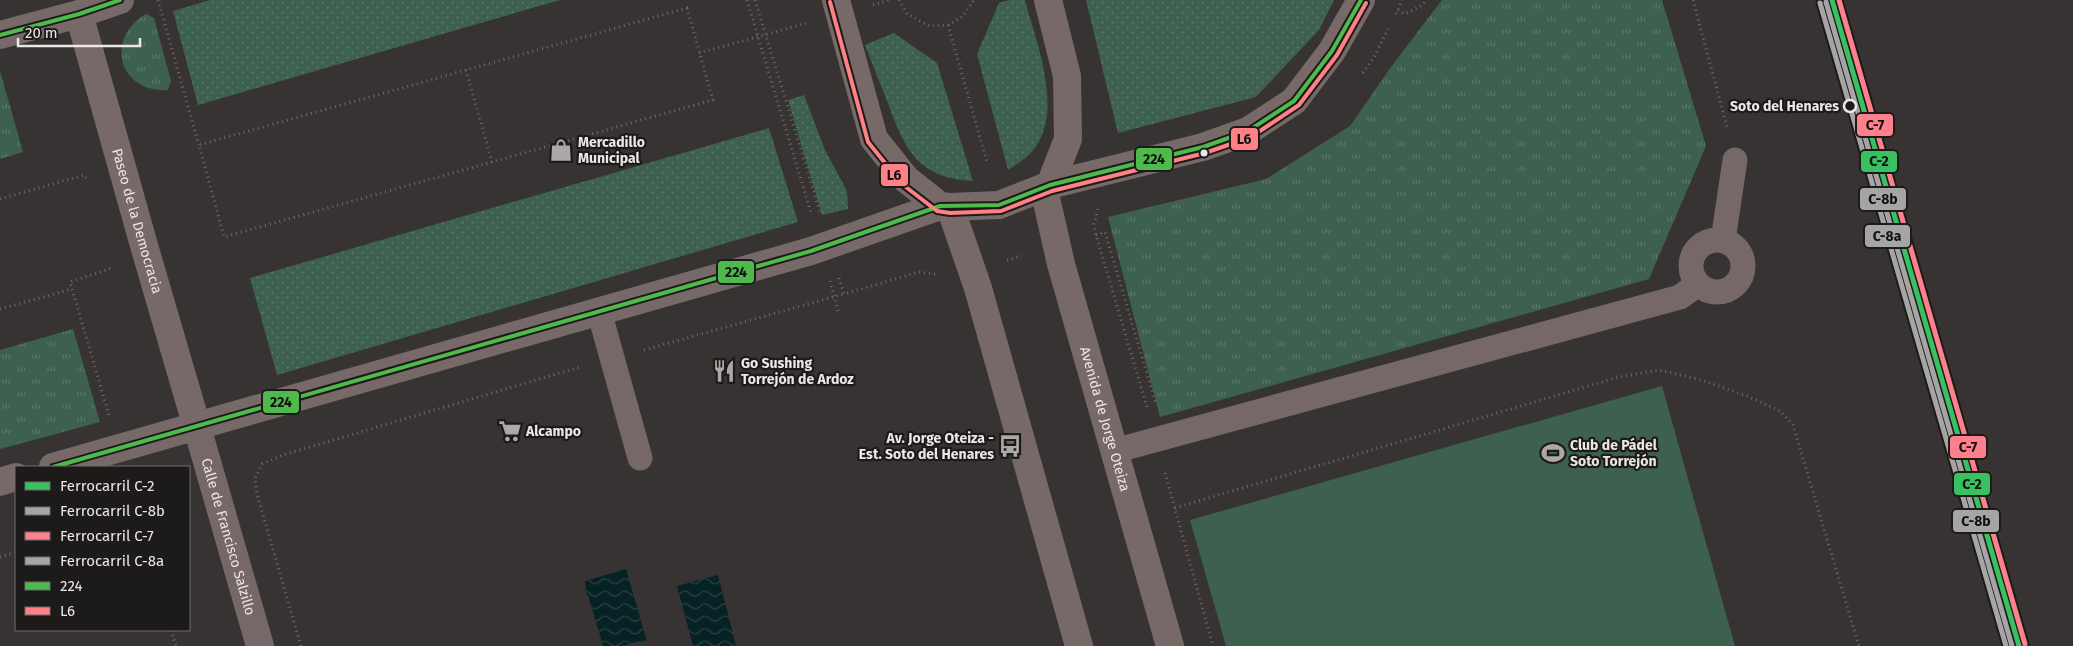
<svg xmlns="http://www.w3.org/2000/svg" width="2073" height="646" font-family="'Fira Sans',sans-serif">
	<defs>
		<pattern id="grass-tufts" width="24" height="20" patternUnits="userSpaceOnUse" patternTransform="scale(1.25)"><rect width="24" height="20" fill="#3d614e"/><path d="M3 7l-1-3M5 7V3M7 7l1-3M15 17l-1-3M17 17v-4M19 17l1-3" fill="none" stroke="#597868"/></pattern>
		<pattern id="garden-dots" width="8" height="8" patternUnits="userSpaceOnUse" patternTransform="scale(1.25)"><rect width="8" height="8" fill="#3d614e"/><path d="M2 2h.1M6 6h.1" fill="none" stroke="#597868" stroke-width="1.8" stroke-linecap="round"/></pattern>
		<pattern id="water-waves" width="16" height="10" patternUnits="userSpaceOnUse" patternTransform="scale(1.25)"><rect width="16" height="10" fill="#062224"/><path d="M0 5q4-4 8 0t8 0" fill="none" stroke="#2a4244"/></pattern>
	</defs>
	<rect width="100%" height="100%" fill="#363332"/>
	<path fill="url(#grass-tufts)" d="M1442 0H1662L1706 146 1649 279 1160 417 1108 217 1266 179 1350 126 1391 67Z
		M146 14 154 18 171 81 168 90C119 94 104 38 146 14Z
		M0 71 23 152 0 159Z
		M73 329 100 422 0 449V350Z"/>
	<path fill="url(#garden-dots)" d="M210 0H560L198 105 173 11Z
		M1009 0H1025C1036 42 1062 105 1037 145 1030 156 1019 163 1008 170L977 54 999 3Z
		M1086 0H1334L1319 30 1256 97 1118 133Z
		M894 33 937 63 973 181C919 178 906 152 889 106 881 86 873 65 865 45Z
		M804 95 825 150 847 191 848 209 822 215 788 100Z
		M769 128 798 222 277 375 250 278Z"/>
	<path fill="#3d614e" d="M1662 386 1735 646H1226L1190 520Z"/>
	<path fill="url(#water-waves)" d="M626 569 647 641 640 643V641L622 646H603L588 595 587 596 585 581Z
		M718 575 736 646H693L677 586Z"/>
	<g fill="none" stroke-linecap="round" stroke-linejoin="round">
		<path stroke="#736a6a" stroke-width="3" stroke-dasharray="1 4" stroke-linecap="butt" d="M158 0 199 145
			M747 0 811 213
			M755 0 820 212
			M899 0 907 14 929 26 948 25 962 17 974 0
			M1693 0 1727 127
			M873 5 890 0
			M687 8 713 100 224 237 199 145Z
			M1398 10 1405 14 1423 5 1426 0
			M1396 14 1402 0
			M948 25 987 162
			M699 53 807 23
			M466 70 492 162
			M1363 73 1374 57 1388 29
			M0 199 84 175 86 178
			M1098 209 1094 224 1096 235 1147 407
			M1096 235 1105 232 1156 404
			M1007 260 1022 256
			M839 278 844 294 919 272 935 274
			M830 281 839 314
			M0 309 72 289
			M644 350 844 294
			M109 415 70 282 112 268
			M1165 473 1213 646
			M1175 508 1619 377 1659 370 1701 380 1747 396 1780 411 1793 425 1859 646
			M0 557 16 552
			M171 630 176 646
			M301 646 257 494 255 478 262 464 286 454 580 367"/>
		<path stroke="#766768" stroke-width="25" d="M1691 266a26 26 0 1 1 52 0a26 26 0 1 1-52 0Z
			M1723 240 1735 160
			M599 311 640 458
			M1114 451 1680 297 1698 284"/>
		<path stroke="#766768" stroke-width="28" id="s1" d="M197 427 260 646"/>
		<g stroke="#786969" stroke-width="28">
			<path d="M836 0 874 139 906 179 940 206 950 207 999 205 1050 185 1203 147 1248 131 1294 101 1332 51 1361 0"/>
			<path d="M1048 0 1067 76 1068 139 1050 185"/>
			<path id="s2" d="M79 14 143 242 197 427"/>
			<path d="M0 35 79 14 120 0"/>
			<path id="s3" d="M1044 189 1061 264 1170 646"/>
			<path d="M950 207 978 288 1079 646"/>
			<path d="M53 467 811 251 940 206"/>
			<path d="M0 482 16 477"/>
		</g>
		<defs>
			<path id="bus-1" d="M0 35 79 14 120 0
				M53 467 811 251 940 206 999 205 1050 185 1203 147 1248 131 1294 101 1332 51 1361 0"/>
			<path id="bus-2" d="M830 2 868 142 902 184 937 211 950 213 1001 211 1052 191 1205 153 1251 137 1299 105 1337 55 1366 3"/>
		</defs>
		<use href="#bus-1" stroke="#1d1b1a" stroke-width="8"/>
		<use href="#bus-2" stroke="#1d1b1a" stroke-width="8"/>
		<use href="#bus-1" stroke="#4eba4b" stroke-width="4"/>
		<use href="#bus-2" stroke="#ff8085" stroke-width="4"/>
		<defs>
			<path id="rail-1" d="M1832 0 2019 646"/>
			<path id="rail-2" d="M1826 2 2012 646"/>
			<path id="rail-3" d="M1839 0 2025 644"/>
			<path id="rail-4" d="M1820 3 2006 646"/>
		</defs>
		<use href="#rail-1" stroke="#1d1b1a" stroke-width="9"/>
		<use href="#rail-2" stroke="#1d1b1a" stroke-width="9"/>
		<use href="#rail-3" stroke="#1d1b1a" stroke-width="9"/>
		<use href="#rail-4" stroke="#1d1b1a" stroke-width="9"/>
		<use href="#rail-1" stroke="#3abf61" stroke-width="5"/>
		<use href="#rail-2" stroke="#a5a5a5" stroke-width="5"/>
		<use href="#rail-3" stroke="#ff808d" stroke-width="5"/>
		<use href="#rail-4" stroke="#a5a5a5" stroke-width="5"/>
	</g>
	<defs>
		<symbol id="shop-bare" viewBox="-9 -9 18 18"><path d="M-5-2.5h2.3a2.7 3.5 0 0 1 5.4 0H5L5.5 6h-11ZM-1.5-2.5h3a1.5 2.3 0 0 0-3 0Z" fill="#aca8a7" stroke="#1d1b1a" stroke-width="2.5" paint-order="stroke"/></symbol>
		<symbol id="restaurant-bare" viewBox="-9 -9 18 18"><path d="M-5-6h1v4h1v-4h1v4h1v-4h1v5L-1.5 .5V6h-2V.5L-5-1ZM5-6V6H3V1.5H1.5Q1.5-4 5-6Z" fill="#aca8a7" stroke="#1d1b1a" stroke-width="2.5" paint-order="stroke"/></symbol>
		<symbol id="supermarket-bare" viewBox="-9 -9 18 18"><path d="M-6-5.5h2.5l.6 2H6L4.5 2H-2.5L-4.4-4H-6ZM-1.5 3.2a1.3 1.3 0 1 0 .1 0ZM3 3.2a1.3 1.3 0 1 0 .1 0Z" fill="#aca8a7" stroke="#1d1b1a" stroke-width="2.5" paint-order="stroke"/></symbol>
		<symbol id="bus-bare" viewBox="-9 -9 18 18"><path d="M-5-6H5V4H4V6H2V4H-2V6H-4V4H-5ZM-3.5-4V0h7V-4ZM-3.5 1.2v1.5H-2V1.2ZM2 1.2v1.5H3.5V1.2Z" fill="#aca8a7" stroke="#1d1b1a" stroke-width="2.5" paint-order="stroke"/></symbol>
		<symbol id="stadium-bare" viewBox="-9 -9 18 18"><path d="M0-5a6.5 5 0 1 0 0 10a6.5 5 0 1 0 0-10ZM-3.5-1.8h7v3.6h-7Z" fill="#aca8a7" stroke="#1d1b1a" stroke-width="2.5" paint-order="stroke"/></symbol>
	</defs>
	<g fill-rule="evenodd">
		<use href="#shop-bare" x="545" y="134" width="32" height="32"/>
		<use href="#restaurant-bare" x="708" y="355" width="32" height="32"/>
		<use href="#supermarket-bare" x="494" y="415" width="32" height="32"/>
		<use href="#bus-bare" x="994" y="430" width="32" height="32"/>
		<use href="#stadium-bare" x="1537" y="437" width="32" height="32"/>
	</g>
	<circle fill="#1d1b1a" stroke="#ebe7e6" stroke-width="2.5" cx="1850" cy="106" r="6"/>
	<circle fill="#ebe7e6" stroke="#1d1b1a" stroke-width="2" cx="1204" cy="153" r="4.5"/>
	<g text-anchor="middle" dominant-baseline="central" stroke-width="4.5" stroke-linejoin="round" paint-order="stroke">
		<g font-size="14" font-weight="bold" fill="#ebe7e6" stroke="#1d1b1a" text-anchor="end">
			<text x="1839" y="106">Soto del Henares</text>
		</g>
		<g font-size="14" font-weight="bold" fill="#ebe7e6" stroke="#1d1b1a" text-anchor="start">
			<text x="578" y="142">Mercadillo<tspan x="578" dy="16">Municipal</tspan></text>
			<text x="741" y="363">Go Sushing<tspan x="741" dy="16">Torrejón de Ardoz</tspan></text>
			<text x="526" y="431">Alcampo</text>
			<text x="994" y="438" text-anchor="end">Av. Jorge Oteiza -<tspan x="994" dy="16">Est. Soto del Henares</tspan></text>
			<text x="1570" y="445">Club de Pádel<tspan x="1570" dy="16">Soto Torrejón</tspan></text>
		</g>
		<g font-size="14" fill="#ebe7e6" stroke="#1d1b1a">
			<text stroke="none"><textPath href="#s2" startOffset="215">Paseo de la Democracia</textPath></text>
			<text stroke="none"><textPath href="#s3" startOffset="238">Avenida de Jorge Oteiza</textPath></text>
			<text stroke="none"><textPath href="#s1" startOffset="114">Calle de Francisco Salzillo</textPath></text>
		</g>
	</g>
	<g stroke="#1d1b1a" stroke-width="2">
		<rect x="1856" y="113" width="38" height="24" rx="5" fill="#ff808d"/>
		<rect x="1230" y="127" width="29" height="24" rx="5" fill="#ff8085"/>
		<rect x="1135" y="147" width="38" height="24" rx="5" fill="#4eba4b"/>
		<rect x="1860" y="150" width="38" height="23" rx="5" fill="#3abf61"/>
		<rect x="880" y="163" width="29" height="24" rx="5" fill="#ff8085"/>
		<rect x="1859" y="187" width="48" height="24" rx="5" fill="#a5a5a5"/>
		<rect x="1864" y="224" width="47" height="24" rx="5" fill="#a5a5a5"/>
		<rect x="717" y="260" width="38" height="24" rx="5" fill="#4eba4b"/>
		<rect x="262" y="390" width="38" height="24" rx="5" fill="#4eba4b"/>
		<rect x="1949" y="435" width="38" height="24" rx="5" fill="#ff808d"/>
		<rect x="1953" y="472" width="38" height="24" rx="5" fill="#3abf61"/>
		<rect x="1952" y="509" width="48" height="24" rx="5" fill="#a5a5a5"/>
	</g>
	<g font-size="14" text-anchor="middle" font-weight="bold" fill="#111">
		<text x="1875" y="130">C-7</text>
		<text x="1244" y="144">L6</text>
		<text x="1154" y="164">224</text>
		<text x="1879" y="166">C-2</text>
		<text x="894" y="180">L6</text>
		<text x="1883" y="204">C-8b</text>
		<text x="1887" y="241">C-8a</text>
		<text x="736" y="277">224</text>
		<text x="281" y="407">224</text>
		<text x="1968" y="452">C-7</text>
		<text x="1972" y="489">C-2</text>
		<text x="1976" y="526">C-8b</text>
	</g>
	<rect x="15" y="466" width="175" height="165" fill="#1d1b1a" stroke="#6f6d6c"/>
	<rect x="25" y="482" width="25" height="8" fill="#3abf61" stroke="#6f6d6c"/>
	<text x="60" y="491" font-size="15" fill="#ebe7e6">Ferrocarril C-2</text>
	<rect x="25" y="507" width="25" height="8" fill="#a5a5a5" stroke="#6f6d6c"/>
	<text x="60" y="516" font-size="15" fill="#ebe7e6">Ferrocarril C-8b</text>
	<rect x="25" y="532" width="25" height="8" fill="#ff808d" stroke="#6f6d6c"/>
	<text x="60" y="541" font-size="15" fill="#ebe7e6">Ferrocarril C-7</text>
	<rect x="25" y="557" width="25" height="8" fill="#a5a5a5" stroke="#6f6d6c"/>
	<text x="60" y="566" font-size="15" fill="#ebe7e6">Ferrocarril C-8a</text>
	<rect x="25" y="582" width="25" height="8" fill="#4eba4b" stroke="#6f6d6c"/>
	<text x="60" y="591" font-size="15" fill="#ebe7e6">224</text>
	<rect x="25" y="607" width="25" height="8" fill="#ff8085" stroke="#6f6d6c"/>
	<text x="60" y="616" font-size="15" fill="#ebe7e6">L6</text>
	<path d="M18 38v8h122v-8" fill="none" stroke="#ebe7e6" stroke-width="2.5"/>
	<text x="25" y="38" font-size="15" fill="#ebe7e6" stroke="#1d1b1a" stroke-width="4" paint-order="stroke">20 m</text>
</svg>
